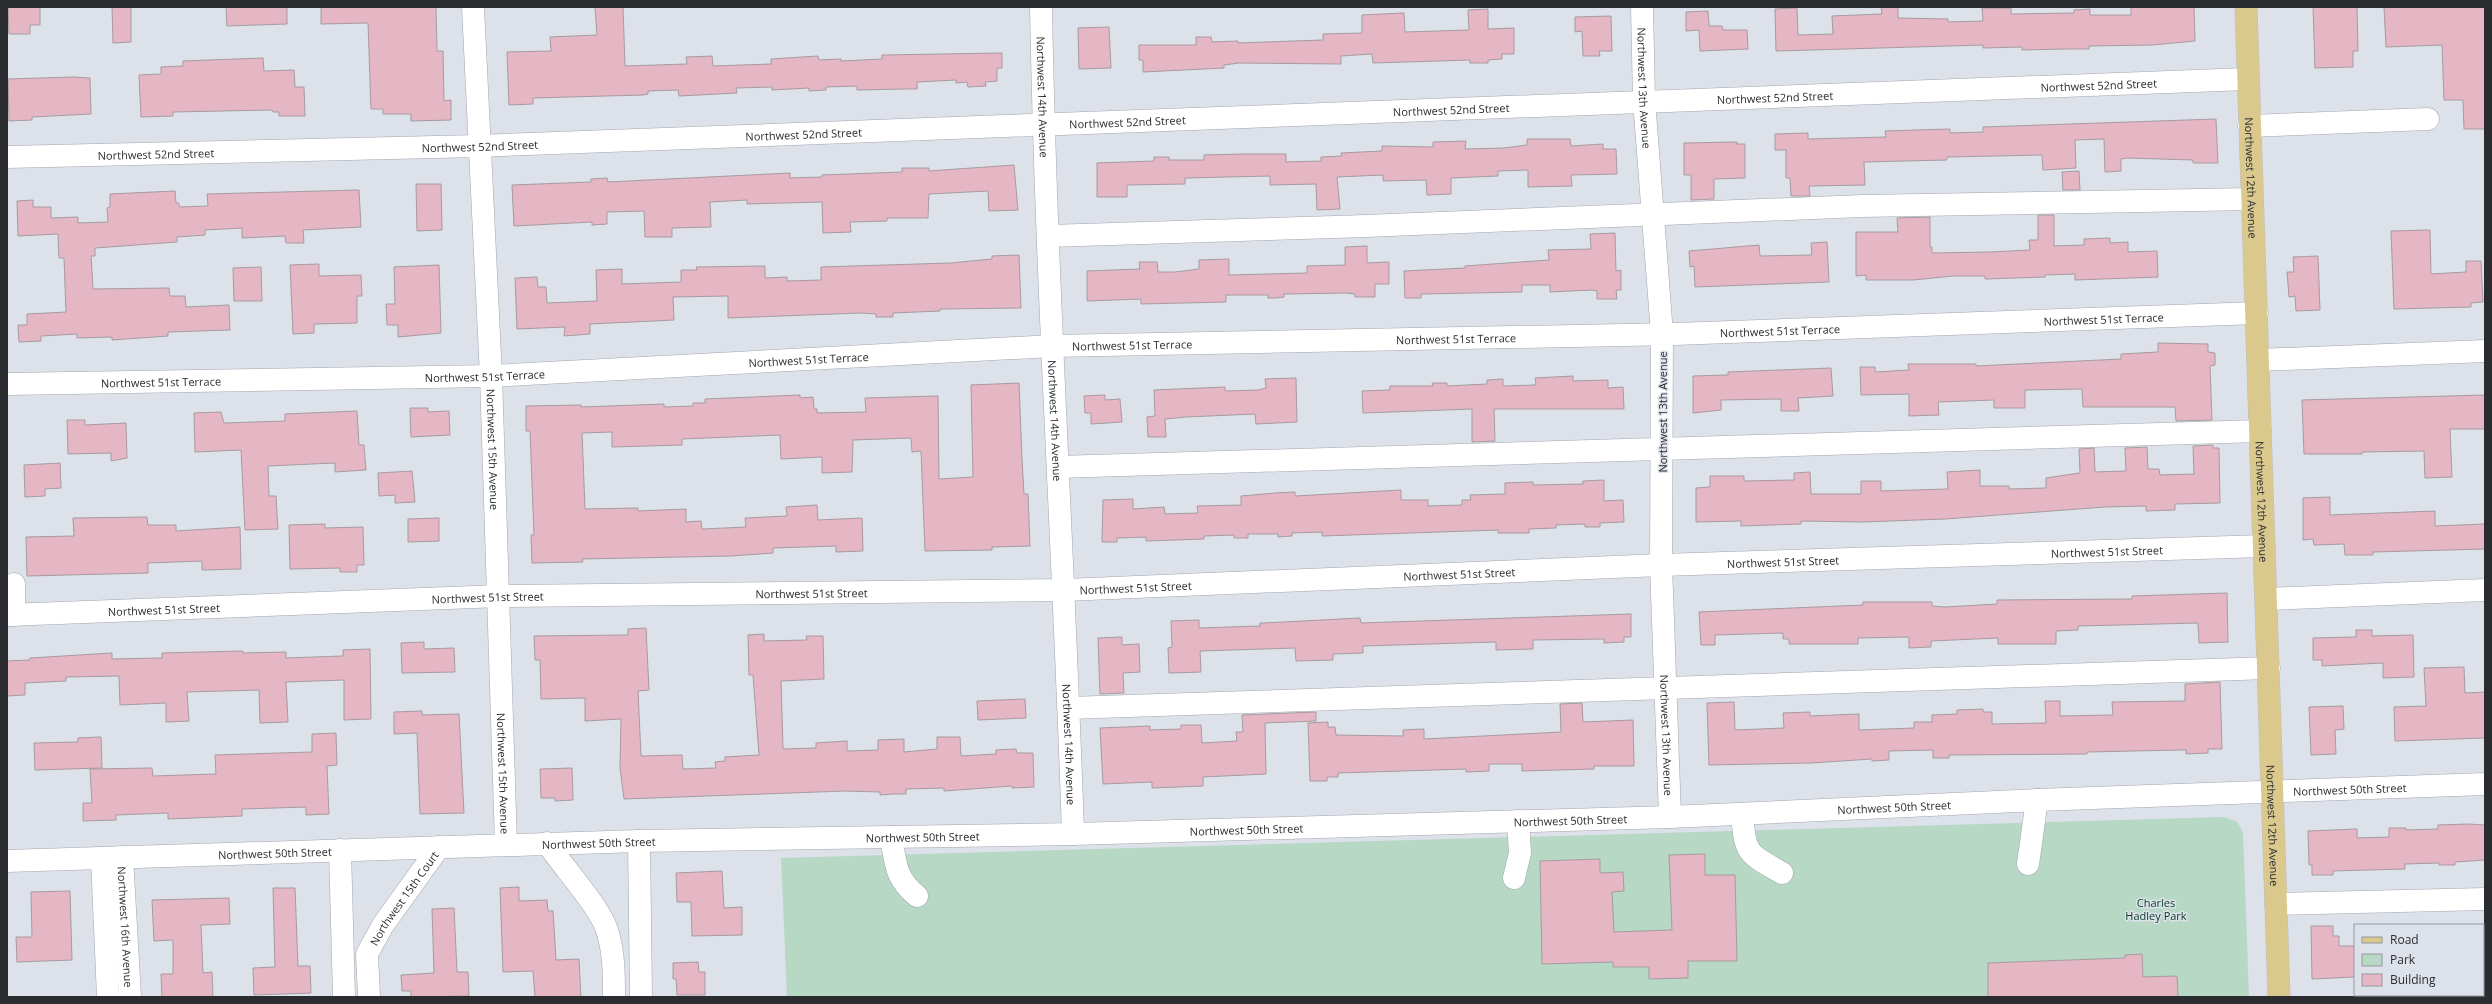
<svg xmlns="http://www.w3.org/2000/svg" width="2492" height="1004" font-family="'Open Sans',sans-serif">
	<rect width="100%" height="100%" fill="#dde1ea"/>
	<path fill="#b7d8c5" d="M2224 817 2237 822 2243 832 2249 997H787L781 858Z"/>
	<path fill="#e5b7c5" stroke="#a69b9f" d="M8 7H40V25H30V34H9Z
		M112 7H131V42L113 43Z
		M226 7H287V24L227 26Z
		M321 7H436L437 51H443L444 101 451 100V120L411 121V114H383V109H371L368 23 321 24Z
		M595 7H623L625 66 687 64 686 57 712 56 713 66 771 64V59L818 56 819 60 841 59V61L882 59V55L1002 53V68H997V81L985 82 986 86 968 87 967 82 956 83V80L917 82V89H902L857 90V86L826 87V90L809 91V88L772 90V87L736 88 737 93 679 96 678 90 648 91V94L643 95 533 98V104L509 105 507 52 551 51 550 37 597 35Z
		M1881 7H1898V18L1948 19V22L1983 21 1982 8H2011V14L2074 13V10L2090 9V15H2131V7H2194L2195 41 2152 45 2089 46V49H2067L2022 50V47L1983 48V45L1776 51 1775 9 1797 8 1798 35 1833 34 1832 16 1882 14Z
		M2313 7H2357L2358 51H2353V67L2315 68Z
		M2384 7H2485V129H2464L2463 100H2444L2442 45 2386 47Z
		M1488 9V29L1514 28V54H1502V59L1488 60V63H1470V60L1373 63 1372 54 1341 56V64L1239 63 1224 65V68L1143 72V60H1139V45H1196V37H1211L1212 42 1238 41V43L1323 40V34L1362 33V15L1404 13 1405 32 1469 30 1468 10Z
		M1708 11 1709 26H1722L1723 30H1747L1748 49 1700 51 1699 30 1686 31V12Z
		M1611 16 1612 51H1599L1600 56H1583L1582 31 1575 32V17Z
		M1109 27 1111 68 1079 69 1078 28Z
		M263 58 264 71 294 70 295 87H304L305 116H279V112H273L272 110 173 112V116L141 117 139 75 161 74V67L183 66V61Z
		M73 77 90 78 91 114 32 117V120L9 121 8 79Z
		M2216 119 2218 163H2193V160L2127 158 2121 159V171L2105 172 2104 139 2075 140 2076 168 2043 170 2042 155 1947 157V160L1864 162 1865 185 1809 186 1810 196H1791L1790 178H1786V150H1775V134L1808 133V139L1886 137 1885 131 1950 129V133L1983 132V127Z
		M1527 139H1570L1571 146 1603 144V149H1616L1617 174 1571 175 1572 186 1528 187V170L1498 171V176L1451 178V194L1427 195 1426 180 1383 181V175L1337 177 1340 209 1317 210 1316 184 1270 185V176L1185 178V184L1127 185V197H1097V163L1154 161V157H1169V160H1204V155L1242 154H1286V162L1321 161V157L1342 156 1341 153 1382 151V146L1433 147V142L1466 141 1465 149 1504 148 1527 145Z
		M1737 142V144H1745V178L1714 179V199L1691 200V175H1684V143Z
		M1014 165 1018 210 989 211 988 191 929 194 928 218H887V221L850 222 851 232 823 233 822 202 747 204V200L710 202 711 227 672 228V237H645L644 211 607 212V224L592 225V222L514 226 512 185 591 182V179L607 178 608 182 790 173V178L822 177V175L902 172V168H929V171Z
		M2079 171 2080 190H2063L2062 172Z
		M416 184H441L442 230 417 231Z
		M359 190 361 227 303 230 304 243H286L285 236 242 238V228L205 230V235L177 237V242L95 248V256H91L93 289 169 288 170 296H185L186 307 229 305 230 330 168 332V336L112 340V337L77 338V334L41 336V341L19 342 18 325H27V314L66 312 64 258H59L58 234 18 236 17 201 33 200V207H51V218L78 217V223L108 222 107 208 110 207V194L175 191 176 203H179V207L208 206 207 194Z
		M2038 215H2054V246L2084 245V239L2110 238V243L2128 242V252L2157 251 2158 277 2075 280V274L2045 275V277L1985 279V276H1953L1913 280H1866V275L1856 276V232H1898L1897 218 1930 217V247H1932V253L1990 252 2030 250 2029 240H2038Z
		M2430 230 2431 274 2466 272V261H2481L2483 302 2471 303V307L2394 309 2391 231Z
		M1615 233 1616 271 1621 270V290H1616L1617 299H1597V291L1592 290 1550 292V285H1522V292L1421 294V298H1405L1404 271 1465 268V266L1549 260 1548 250 1591 249 1590 234Z
		M1827 242 1829 282 1695 287 1694 266 1690 267 1689 251 1759 245 1760 256 1812 255 1811 243Z
		M1367 246V263L1389 262V284H1375V297H1355V294L1346 293 1284 294V297L1276 298H1268V295H1226V302L1141 304V299L1087 301V271L1140 269 1139 262H1157L1158 272H1175L1199 269V260L1229 259V275L1307 273V266L1345 265V247Z
		M1019 255 1021 308 940 309V311L893 313V317H876V314L861 313 728 318V296L673 297 674 320 590 324V334L564 336 565 327 517 329 515 278 537 277 538 287H546L547 303 597 301 596 270 622 269V284L681 282V270H697L696 267 765 266V278L787 277V281L821 280V267L951 263 992 259V256Z
		M2318 256 2320 310 2296 311 2295 296 2289 297 2287 272H2294L2293 257Z
		M319 264V276L361 275 362 296H357V323L314 324V333L293 334 290 265Z
		M439 265 441 333 398 337V325H387L386 304H395L394 267Z
		M261 267 262 301H234L233 268Z
		M2158 343 2208 344V352L2215 353V365L2210 366 2212 420 2176 421 2175 407H2083L2082 389 2025 390V408H1994V400L1938 402 1939 415 1909 416V394L1861 395 1860 367H1875V372L1909 370 1908 364H1976V366L2121 359V354L2158 352Z
		M1831 368 1833 396 1798 398 1799 411H1781V399L1721 400V410L1693 413V376L1728 375V372Z
		M1573 376V381L1608 380V388L1623 387 1624 409H1494L1495 441 1472 442V409L1363 413 1362 391 1390 390V386H1433L1432 383H1447V386L1487 384V380L1503 379V386L1536 385 1535 378Z
		M1296 378 1297 422 1256 424 1255 414 1186 417 1165 419 1166 437H1148L1147 417 1155 416 1154 390 1225 387V391L1258 390 1266 388 1265 379Z
		M1019 383 1022 459 1024 494H1028L1030 546 992 547V550L925 551 921 451 912 452 911 438 853 440 852 472 822 473V457L781 459 780 435 682 439V445L612 447V432L582 433 585 509 638 508V511L686 509V522L701 521 702 529 746 527 745 518 787 516 786 507 817 505 818 520 862 518 863 551 836 552V546L773 548V553L731 556 582 559 583 562 532 563 531 535H534L530 431H526V406L581 405V407L664 404V407L693 406V403H705V399L800 395V398L813 397 814 409H817V413L866 412 865 398 938 396 939 479 973 477 971 385Z
		M1105 395V400L1120 399 1122 422 1091 424V413H1085L1084 396Z
		M2485 395V429H2450L2452 477 2425 478 2424 451 2362 452V454H2304L2302 400Z
		M410 408H428V412L449 411 450 435 411 437Z
		M357 411 359 445H364L366 470 335 472V463L268 466 269 496H276L278 529 245 530 241 450 195 452 194 413 221 412 224 423 285 421V414Z
		M67 420H85V425L126 423 127 458 111 461V453L68 454Z
		M2213 445V448H2219L2220 503 2175 504V510L2146 511V506L2105 507 1945 519 1862 522 1801 521V524L1741 526V521L1696 522V488L1710 487V476H1744V481L1794 480V473L1810 472 1811 494H1861V481H1881V491L1948 489 1947 472 1980 470V486H2009V489L2046 488V478L2080 473 2079 449 2094 448 2095 472 2126 471 2125 448 2147 447 2148 469H2159L2160 475 2194 474 2193 446Z
		M60 463 61 488 45 489V496L25 497 24 465Z
		M412 471 415 502 395 503V495L379 496 378 473Z
		M1604 480V501L1623 500 1624 522 1600 523V527H1585V524L1556 525V528L1529 529V533H1498V530L1322 536V532L1292 533V536L1278 537V534H1248V538H1234V535L1204 536V539L1146 541V537L1117 538V542H1102L1103 500 1133 499V509L1164 507 1165 514 1198 513 1197 506 1241 505V496L1275 493 1295 492V496L1401 490V500H1428V506L1462 505V500H1471L1470 495 1505 494V483L1533 482V485L1583 484V481Z
		M2330 497V515L2435 511V526L2485 524V549L2373 552V555H2345L2344 544 2314 545 2313 539 2303 540V498Z
		M147 517 148 525H176V531L240 527 241 569 202 570V561L148 563V573L27 576 26 537 74 536 73 518Z
		M439 518V541L408 542V519Z
		M325 524V528L363 527 364 565H357V572H340V568L290 569 289 525Z
		M2227 593 2228 642 2199 643 2198 623 2078 626V630L2056 631V644H1998V638L1931 641V647L1909 648V637L1858 638V644H1789V639H1783V633L1715 635V645H1701L1699 612 1863 605V602H1932V606L1945 607 1997 604V600L2132 599V596Z
		M1631 614V637H1624V642L1604 643V639L1533 640V649L1496 650V642L1363 646V653L1333 654V660L1296 661 1295 648 1200 651 1201 672 1169 673 1168 648 1172 647 1171 621 1199 620V628L1260 626V623H1264L1360 618 1361 623Z
		M646 628 649 690 638 691 641 756 682 755 683 769 716 768 715 762 725 761V757L759 755 753 675H749L748 635 764 634V641L807 640 806 636H823L824 679 781 681 783 749 816 748V743L847 741V751L878 750V740L904 739V752L937 749V737H960L961 756 996 754V750L1016 749 1017 753H1033L1034 787 1012 788V786L944 791V788L906 789V794H893L880 795V792L845 791 624 799 620 768 621 719 585 721V698L541 699 540 660H535L534 636 628 635V629Z
		M2356 630H2372V636L2413 635 2414 677 2383 678V663L2322 666V660H2313V638L2356 637Z
		M1122 637V645L1139 644 1140 672 1123 673 1124 693 1100 694 1098 638Z
		M424 642V649L454 648 455 672 402 673 401 643Z
		M370 649 371 719 344 720V680L286 682 288 722 260 723 259 690 187 692 189 721 166 722V703L120 705 119 676 66 677V681L25 683V695L7 696V661L30 660V658L112 653V659L162 658V653L243 651V653L286 652V658L343 656V650Z
		M2464 667 2465 693 2485 692V738L2395 741 2394 707 2426 706 2424 668Z
		M2220 682 2222 749H2208V753L2186 754V750H2180L2087 752V754L1949 755V758H1933V750L1889 751V760L1872 761V759L1811 763 1709 765 1707 703 1734 702 1735 730 1784 728 1783 713 1810 712V716L1859 714V730L1914 728V722H1932V715L1957 714V710L1983 709V712H1992V724L2046 723 2045 701H2060V716L2113 715 2112 702 2185 701V684Z
		M1025 699 1026 718 978 720 977 701Z
		M1582 703 1583 722 1633 720 1634 766H1594V769L1522 771V764H1489V771L1466 772V769L1338 773V777H1327V781H1310L1308 723 1328 722V727H1335L1336 735 1403 736V730L1424 729V739L1561 732 1560 704Z
		M2343 706 2344 729 2335 730 2336 754 2311 755 2309 707Z
		M422 711V715L459 714 464 813 420 814 417 733 394 734V712Z
		M1316 712V721L1265 723 1266 774 1203 777V786L1152 788V782L1103 784 1100 728 1150 726V730L1181 729V725H1201L1202 743 1237 741 1236 732H1243L1242 715Z
		M336 733 337 765 327 766 329 814 306 815V807L242 809V816L168 819V813L116 815V820L83 821V803H92L90 769 152 768 153 776 216 774 215 755 312 752V734Z
		M101 737 102 768 35 770 34 743 78 742V738Z
		M572 768 573 800 555 801V798H541L540 769Z
		M2468 824 2485 825V860L2455 862V865H2439V863L2405 864V869L2333 871V875H2312V865H2309L2308 831 2357 829V838L2389 837V828H2406V830L2438 829V825Z
		M1705 854V875H1735L1737 961H1688V978L1649 979V967H1613V962L1542 964 1540 861 1600 859V873L1623 872 1624 891 1612 892 1614 932 1672 930 1669 855Z
		M722 871 724 908 742 907V935L692 936 691 902H677L676 873Z
		M519 887V901L547 900 548 911H553L556 960 579 959 581 997H535L533 971 503 972 500 888Z
		M273 888H295L298 966H310L311 993 254 995 253 968 275 967Z
		M70 891 72 960 17 962 16 937H32L31 892Z
		M229 898 230 924 201 925 203 973 212 972 213 997H162L161 974H173V940L154 941 152 900Z
		M454 908 457 972H468L469 996 411 997V991H402L401 975 434 973 432 909Z
		M2311 926H2333V936H2339V946H2355V977L2312 979Z
		M2142 954 2143 977 2177 976 2178 997H1988V963L2125 958V955Z
		M698 962 699 972H705V995H677L676 979H673V963Z"/>
	<g fill="none" stroke-linecap="round" stroke-linejoin="round">
		<defs>
			<g id="minor">
				<path id="s1" d="M473 7 491 376 506 844"/>
				<path id="s2" d="M1041 7C1046 283 1064 558 1073 834"/>
				<path id="s3" d="M1642 7 1644 100 1662 334 1661 565 1670 817"/>
				<path d="M2249 126 2428 119"/>
				<path id="s4" d="M7 157 478 146 2247 79"/>
				<path d="M1048 236 1366 226 1862 206 2252 199"/>
				<path d="M2258 360 2485 351"/>
				<path id="s5" d="M7 384 491 376 1052 346 1674 334 2257 313"/>
				<path d="M1058 467 2260 431"/>
				<path d="M14 584V615"/>
				<path d="M2267 599 2485 590"/>
				<path id="s6" d="M7 615 500 596 1065 590 1661 565 2264 546"/>
				<path d="M1069 708 2269 668"/>
				<path d="M1742 814C1745 854 1747 853 1782 873"/>
				<path d="M891 837C896 864 895 878 917 896"/>
				<path d="M639 841 641 997"/>
				<path d="M547 843C563 867 599 906 607 930 614 952 614 974 614 997"/>
				<path d="M340 850 344 997"/>
				<path id="s7" d="M122 857 130 997"/>
				<path d="M102 858 108 997"/>
				<path id="s8" d="M7 861 639 841 1073 834 1670 817 2037 800 2485 784"/>
				<path d="M2028 864 2037 800"/>
				<path d="M1514 878 1520 853 1518 821"/>
				<path d="M2276 904 2485 899"/>
				<path id="s9" d="M369 997 367 954 383 925 439 847"/>
			</g>
			<g id="major">
				<path id="s10" d="M2246 7 2279 997"/>
			</g>
		</defs>
		<use href="#minor" stroke="#a2a6ae" stroke-width="23"/>
		<use href="#major" stroke="#bfc0c1" stroke-width="23"/>
		<use href="#minor" stroke="#fff" stroke-width="22"/>
		<use href="#major" stroke="#dac88c" stroke-width="22"/>
	</g>
	<g text-anchor="middle" dominant-baseline="central" stroke-width="3" stroke-linejoin="round" paint-order="stroke">
		<g font-size="11" fill="#2a2c2f" stroke="#dde1ea">
			<text stroke="none"><textPath href="#s4" startOffset="2093">Northwest 52nd Street</textPath></text>
			<text stroke="none"><textPath href="#s3" startOffset="81">Northwest 13th Avenue</textPath></text>
			<text stroke="none"><textPath href="#s4" startOffset="1769">Northwest 52nd Street</textPath></text>
			<text stroke="none"><textPath href="#s2" startOffset="90">Northwest 14th Avenue</textPath></text>
			<text stroke="none"><textPath href="#s4" startOffset="1445">Northwest 52nd Street</textPath></text>
			<text stroke="none"><textPath href="#s4" startOffset="1121">Northwest 52nd Street</textPath></text>
			<text stroke="none"><textPath href="#s4" startOffset="797">Northwest 52nd Street</textPath></text>
			<text stroke="none"><textPath href="#s4" startOffset="473">Northwest 52nd Street</textPath></text>
			<text stroke="none"><textPath href="#s4" startOffset="149">Northwest 52nd Street</textPath></text>
			<text stroke="none"><textPath href="#s10" startOffset="171">Northwest 12th Avenue</textPath></text>
			<text stroke="none"><textPath href="#s5" startOffset="2098">Northwest 51st Terrace</textPath></text>
			<text stroke="none"><textPath href="#s5" startOffset="1774">Northwest 51st Terrace</textPath></text>
			<text stroke="none"><textPath href="#s5" startOffset="1450">Northwest 51st Terrace</textPath></text>
			<text stroke="none"><textPath href="#s5" startOffset="1126">Northwest 51st Terrace</textPath></text>
			<text stroke="none"><textPath href="#s5" startOffset="802">Northwest 51st Terrace</textPath></text>
			<text stroke="none"><textPath href="#s5" startOffset="478">Northwest 51st Terrace</textPath></text>
			<text stroke="none"><textPath href="#s5" startOffset="154">Northwest 51st Terrace</textPath></text>
			<text transform="translate(1662 412) rotate(-90)">Northwest 13th Avenue</text>
			<text stroke="none"><textPath href="#s2" startOffset="414">Northwest 14th Avenue</textPath></text>
			<text stroke="none"><textPath href="#s1" startOffset="443">Northwest 15th Avenue</textPath></text>
			<text stroke="none"><textPath href="#s10" startOffset="495">Northwest 12th Avenue</textPath></text>
			<text stroke="none"><textPath href="#s6" startOffset="2101">Northwest 51st Street</textPath></text>
			<text stroke="none"><textPath href="#s6" startOffset="1777">Northwest 51st Street</textPath></text>
			<text stroke="none"><textPath href="#s6" startOffset="1453">Northwest 51st Street</textPath></text>
			<text stroke="none"><textPath href="#s6" startOffset="1129">Northwest 51st Street</textPath></text>
			<text stroke="none"><textPath href="#s6" startOffset="805">Northwest 51st Street</textPath></text>
			<text stroke="none"><textPath href="#s6" startOffset="481">Northwest 51st Street</textPath></text>
			<text stroke="none"><textPath href="#s6" startOffset="157">Northwest 51st Street</textPath></text>
			<text stroke="none"><textPath href="#s3" startOffset="729">Northwest 13th Avenue</textPath></text>
			<text stroke="none"><textPath href="#s2" startOffset="738">Northwest 14th Avenue</textPath></text>
			<text stroke="none"><textPath href="#s1" startOffset="767">Northwest 15th Avenue</textPath></text>
			<text stroke="none"><textPath href="#s8" startOffset="2344">Northwest 50th Street</textPath></text>
			<text stroke="none"><textPath href="#s8" startOffset="1888">Northwest 50th Street</textPath></text>
			<text stroke="none"><textPath href="#s8" startOffset="1564">Northwest 50th Street</textPath></text>
			<text stroke="none"><textPath href="#s10" startOffset="819">Northwest 12th Avenue</textPath></text>
			<text stroke="none"><textPath href="#s8" startOffset="1240">Northwest 50th Street</textPath></text>
			<text stroke="none"><textPath href="#s8" startOffset="916">Northwest 50th Street</textPath></text>
			<text stroke="none"><textPath href="#s8" startOffset="592">Northwest 50th Street</textPath></text>
			<text stroke="none"><textPath href="#s8" startOffset="268">Northwest 50th Street</textPath></text>
			<text stroke="none"><textPath href="#s9" startOffset="110">Northwest 15th Court</textPath></text>
			<text stroke="none"><textPath href="#s7" startOffset="70">Northwest 16th Avenue</textPath></text>
		</g>
		<g font-size="11" fill="#023b24" stroke="#dde1ea">
			<text x="2156" y="902">Charles<tspan x="2156" dy="13">Hadley Park</tspan></text>
		</g>
	</g>
	<rect width="2492" height="1004" fill="none" stroke="#2a2c2f" stroke-width="16"/>
	<rect x="2354" y="924" width="130" height="72" fill="#dde1ea" stroke="#95999f"/>
	<rect x="2362" y="937" width="20" height="6" fill="#dac88c" stroke="#95999f"/>
	<text x="2390" y="944" font-size="12" fill="#2a2c2f">Road</text>
	<rect x="2362" y="954" width="20" height="12" fill="#b7d8c5" stroke="#95999f"/>
	<text x="2390" y="964" font-size="12" fill="#2a2c2f">Park</text>
	<rect x="2362" y="974" width="20" height="12" fill="#e5b7c5" stroke="#95999f"/>
	<text x="2390" y="984" font-size="12" fill="#2a2c2f">Building</text>
</svg>
